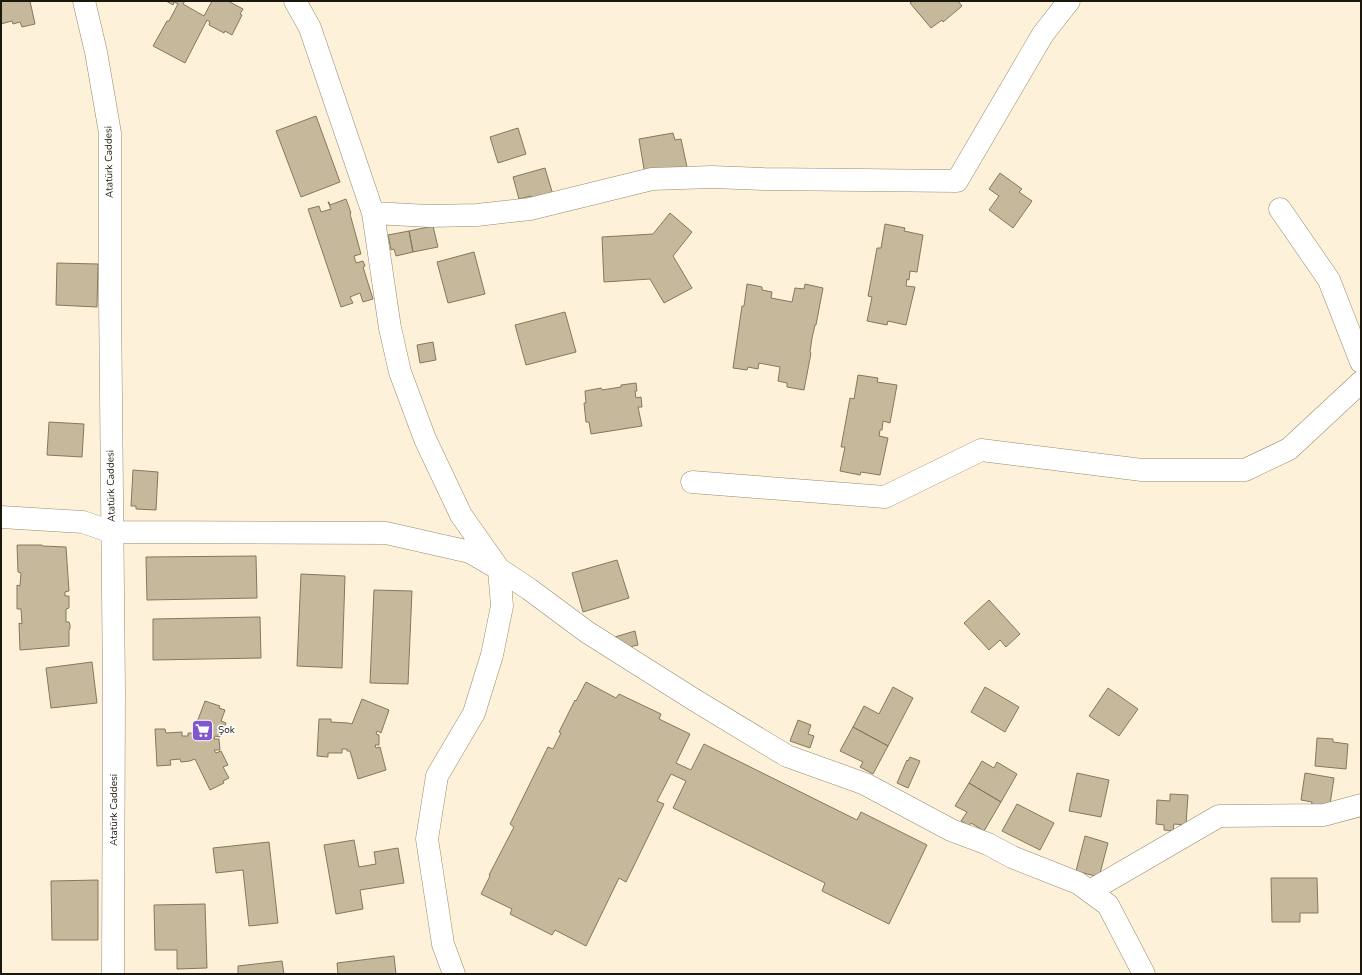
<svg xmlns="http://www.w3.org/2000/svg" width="1362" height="975" font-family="'Nunito Sans',sans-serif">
	<rect width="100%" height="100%" fill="#fdf2d9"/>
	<path fill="#c6b99b" stroke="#84785c" d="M1 1H30L35 24 22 27 20 22 13 24 12 21 1 24Z
		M166 1H185L183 4 204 16 212 1H228L243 9 240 14 242 15 232 35 225 31 224 33 209 25 210 22 207 20 185 63 153 46 167 21H169L178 4 174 2 173 5Z
		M913 1H958L962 6 943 22 942 20 931 28 910 3Z
		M316 116 340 182 301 197 276 131Z
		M518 128 526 154 498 163 490 137Z
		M673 133 675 140 681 139 687 167 645 175 639 139Z
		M545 168 553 195 533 200 531 196 519 199 513 177Z
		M1000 173 1022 189 1019 192 1032 201 1013 228 989 210 999 196 989 189Z
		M346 199 351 213 350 214 361 254 354 256 356 263 363 261 365 266 363 267 373 299 363 302 360 293 350 297 353 303 341 307 308 209 319 206 321 212 331 209 328 202H329L330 205Z
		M670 213 692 232 673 256 692 288 664 303 650 279 604 282 602 237 653 234Z
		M885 224 905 228 904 231 923 235 917 272 910 271 909 280 907 279 906 286 915 287 906 325 888 321 887 325 867 321 872 297 868 296 873 270 877 248H881Z
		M433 226 438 247 413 252 409 231Z
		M409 231 413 252 396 256 394 249 391 250 388 235Z
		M474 252 485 294 448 303 437 262Z
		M57 263 98 264 97 307 56 305Z
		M747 284 762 287V290L772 292 771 298 792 302 795 288 804 289 805 284 823 288 816 325H815L812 338 810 352 811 353 804 390 787 387V383L778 381 780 367 759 363 758 369 748 367 747 370 733 368 742 306H744Z
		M565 312 576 352 526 365 515 325Z
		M433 342 436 360 420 363 417 345Z
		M858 375 878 378 877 382 897 385 890 423 883 421 882 430H880L879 436 888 438 880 475 861 472 860 475 840 471 845 447H841L846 420 850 398 854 399Z
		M636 383 637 391H635L636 398 641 397 642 407H638L642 426 591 434 589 422H586L584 403H586L585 391 601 388 602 390 621 387V385Z
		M49 422 84 424 82 457 47 455Z
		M133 470 158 472 156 510 136 509V506H131Z
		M17 545H42L43 546 66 547 69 591 65 592V596H69V608L66 609V622H69L70 625V629L69 630V646L20 650 19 623 22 624 21 609H17V585L20 586 21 573 18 572Z
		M256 556 257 598 147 600 146 557Z
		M617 560 629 598 583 612 572 573Z
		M301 574 345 576 342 668 297 666Z
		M374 590 412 591 408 684 370 683Z
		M989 600 1020 634 1006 647 1000 640 989 650 964 623Z
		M260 617 261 658 153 660V619Z
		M635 631 638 645 625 648 608 639Z
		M92 662 97 703 51 708 46 668Z
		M586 682 616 698 619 694 661 714 659 719 690 734 676 763 691 770 704 744 857 820 861 812 927 845 889 924 822 891 825 883 673 808 686 781 671 774 657 801 664 804 626 882 619 878 586 946 555 930 552 935 510 914 512 909 481 894 490 876 489 875 514 827 510 824 548 747 553 749 561 733 559 732 575 700 576 701Z
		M893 687 913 698 888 746 853 727 864 706 879 714Z
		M985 687 1019 707 1005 732 971 712Z
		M1108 688 1138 709 1119 736 1089 716Z
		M362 699 389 710 381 733 377 731 376 734 379 735V745H375L376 748 380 747 386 770 358 779 350 751H347V749H342V753H328V757L317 756 318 737 319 719H331V722L348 723 352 724Z
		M205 701 220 706 219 708 225 710 221 721 226 723 220 737 215 736 214 739H219L220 750H214L216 753 221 751 228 765 223 767 229 778 223 781 224 783 210 790 195 759 190 761 181 762 180 759 170 760 171 765 157 766 155 729H165L166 733 182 732V736H188V733H193Z
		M798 720 811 725 808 734 814 736 810 748 790 741Z
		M853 727 888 746 873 774 860 767 863 762 840 751Z
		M1317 738 1333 739V742L1348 744 1346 769 1315 766Z
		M910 757 920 761 908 788 897 783 907 760 908 761Z
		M982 761 994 768 997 762 1017 774 1001 802 969 783Z
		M1077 773 1109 780 1101 817 1069 811Z
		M1305 773 1334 778 1329 811 1311 808 1312 802 1301 800Z
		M969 783 1001 802 984 831 971 823 969 826 961 821 967 812 955 806Z
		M1170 794 1188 795 1186 825 1174 824 1173 831 1164 830V825L1156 824 1157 800 1170 801Z
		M1017 804 1054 823 1040 850 1002 831Z
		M1085 836 1108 843 1099 877 1076 871Z
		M354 840 359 867 376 864 374 852 398 848 404 883 360 890 363 909 336 914 324 845Z
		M269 842 278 923 249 926 243 870 216 873 213 848Z
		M1271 878H1317L1318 913H1300V922H1272Z
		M98 880V940H52L51 881Z
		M205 904 207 968 177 969V950H155L154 905Z
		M394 956 396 974H338L337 963Z
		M282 961 284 974H238V966Z"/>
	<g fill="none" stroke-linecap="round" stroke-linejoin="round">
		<defs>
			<path id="minor" d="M295 1 310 28 373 213 390 328 400 372 425 439 461 515 499 569 529 589 587 632 693 699 787 756 865 784 951 830 988 844 1012 857 1078 883 1108 905 1144 974
				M1280 209 1329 280 1361 362
				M373 213 429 216 477 215 530 209 652 179 712 177 764 179 957 181 1043 34 1069 1
				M692 482 885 497 981 450 1142 470H1245L1289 449 1361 382
				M1 517 83 522 112 532 386 533 470 552 499 569 502 606 492 655 474 713 437 776 427 839 443 944 454 974
				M1090 891 1219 816 1324 815 1361 805"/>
			<path id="tertiary" d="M84 1 96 52 110 133V298L114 690 113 974"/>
		</defs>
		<use href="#minor" stroke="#968a6d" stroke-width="23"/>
		<use href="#tertiary" stroke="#968a6d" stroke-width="23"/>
		<use href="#minor" stroke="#fff" stroke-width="22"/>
		<use href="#tertiary" stroke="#fff" stroke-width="22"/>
	</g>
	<defs>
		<symbol id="supermarket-square" viewBox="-11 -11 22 22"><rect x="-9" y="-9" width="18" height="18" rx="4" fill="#8256cf" stroke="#fff"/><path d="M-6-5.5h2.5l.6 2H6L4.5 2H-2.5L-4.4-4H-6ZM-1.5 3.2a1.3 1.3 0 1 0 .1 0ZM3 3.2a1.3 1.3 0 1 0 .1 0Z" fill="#fff"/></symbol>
	</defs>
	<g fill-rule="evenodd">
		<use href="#supermarket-square" x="190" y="718" width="25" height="25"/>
	</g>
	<g text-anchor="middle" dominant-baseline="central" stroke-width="3" stroke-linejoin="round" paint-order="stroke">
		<g font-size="10" fill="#1c170c" stroke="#fff">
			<text transform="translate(109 162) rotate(-91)">Atatürk Caddesi</text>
			<text transform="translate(111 486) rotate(-91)">Atatürk Caddesi</text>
			<text transform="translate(114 810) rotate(-90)">Atatürk Caddesi</text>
		</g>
		<g font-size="10" fill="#1c170c" stroke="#fff" text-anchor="start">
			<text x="218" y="730">Şok</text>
		</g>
	</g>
	<rect width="1362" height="975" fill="none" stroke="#1c170c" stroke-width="4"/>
</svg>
